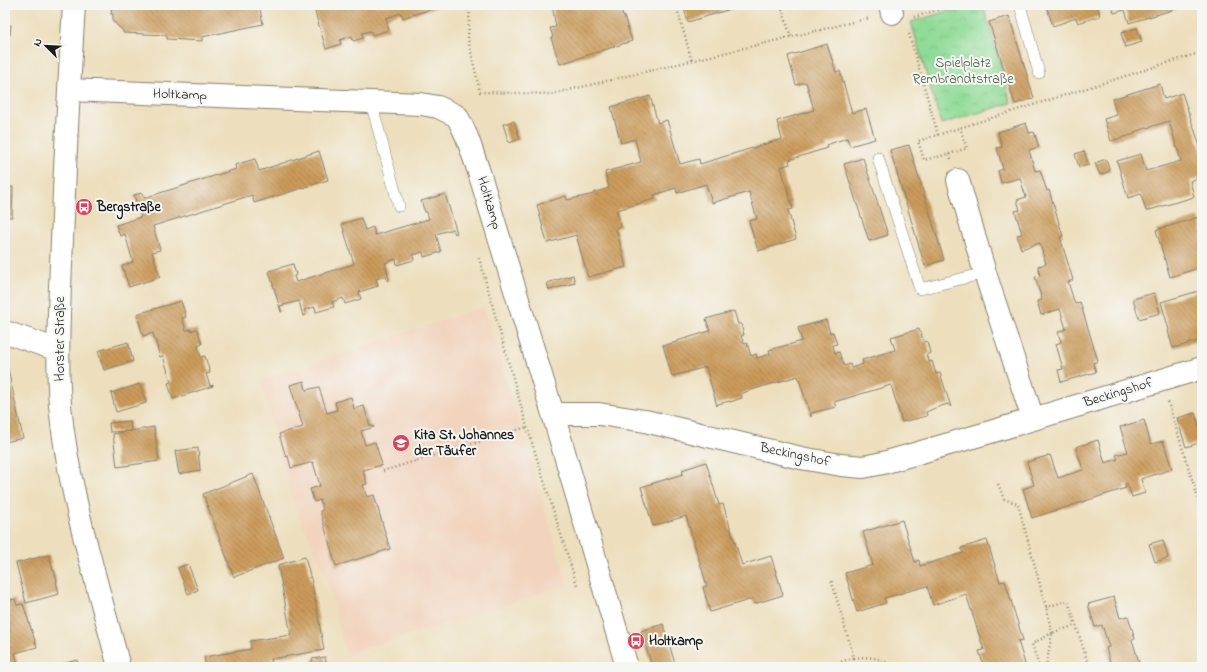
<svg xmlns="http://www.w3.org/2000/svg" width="1207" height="672" font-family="'Indie Flower',sans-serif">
	<defs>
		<pattern id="park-crowns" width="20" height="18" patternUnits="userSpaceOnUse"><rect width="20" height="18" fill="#90db97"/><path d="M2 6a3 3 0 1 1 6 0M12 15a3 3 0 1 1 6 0" fill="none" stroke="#7cbb82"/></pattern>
		<pattern id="building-back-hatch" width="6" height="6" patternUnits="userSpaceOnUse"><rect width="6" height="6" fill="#cb9b5b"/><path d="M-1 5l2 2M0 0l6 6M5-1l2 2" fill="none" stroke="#a47e4a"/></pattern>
	</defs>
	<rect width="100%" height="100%" fill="#f6f6f2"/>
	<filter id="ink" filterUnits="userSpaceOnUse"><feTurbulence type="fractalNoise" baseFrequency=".025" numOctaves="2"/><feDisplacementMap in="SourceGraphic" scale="8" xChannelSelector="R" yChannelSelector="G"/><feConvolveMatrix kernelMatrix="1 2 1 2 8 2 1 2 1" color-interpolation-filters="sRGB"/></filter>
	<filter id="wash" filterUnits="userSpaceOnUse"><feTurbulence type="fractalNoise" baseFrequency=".012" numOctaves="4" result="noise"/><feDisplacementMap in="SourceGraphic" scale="16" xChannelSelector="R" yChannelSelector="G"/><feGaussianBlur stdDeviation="0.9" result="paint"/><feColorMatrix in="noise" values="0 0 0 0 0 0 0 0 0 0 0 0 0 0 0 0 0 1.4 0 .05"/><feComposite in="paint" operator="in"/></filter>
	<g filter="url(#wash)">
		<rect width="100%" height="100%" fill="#eddfbd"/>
		<path fill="#f2d4be" d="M484 306 568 585 346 655 326 574 294 506 261 381Z"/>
		<path fill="url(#park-crowns)" stroke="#567c5a" d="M968 5H983L1011 103 941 124 911 22Z"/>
		<g id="blocks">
			<path fill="url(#building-back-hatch)" d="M5 5H9L8 25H11L10 35H8L6 71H8V83H5Z
				M112 5H259L263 24 202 37V41L167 39V35L123 33V31L114 22H113V14H111Z
				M313 5H444L403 18 401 13 386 18 389 30 372 35 371 31 362 33 363 38 353 41 352 36 340 40 341 44 326 49Z
				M552 5H613L614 9 620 7 623 16H624L632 41 560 64 551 38 553 37 550 28 556 27Z
				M683 5H729L731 9 688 22Z
				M1046 5H1097L1100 16 1078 23 1076 18 1053 26Z
				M1112 5H1179V8L1129 23 1125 10 1114 13Z
				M1009 16 1034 98 1015 104 989 22Z
				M1137 28 1142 42 1125 47 1121 33Z
				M827 44 836 72 840 71 852 113 866 109 875 139 850 146 847 138 826 145 827 148 789 160 790 164 781 167 793 209 788 210 796 239 758 251 749 221 757 219 749 192 712 203 706 184 677 193 676 188 654 195 655 199 617 210 621 227 616 228 626 267 588 277 576 235 547 243 537 205 566 196 567 200 594 194 593 193 609 188 605 172 641 162 635 139 621 143 611 107 650 96 658 123 667 120 680 164 699 159 700 164 782 139 777 121 814 110 806 82 796 85 788 56Z
				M1160 84 1164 99 1182 93 1202 152V177L1190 181 1194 197 1146 211 1141 194 1128 198 1117 161 1141 154 1146 171 1181 161 1169 121 1134 132 1135 134 1111 141 1104 119 1117 115 1112 99Z
				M514 121 520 139 509 143 503 124Z
				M1026 123 1029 133 1034 132 1039 147 1029 150 1035 171 1040 170 1047 191 1049 190 1063 236 1060 237 1073 280 1068 282 1075 304 1080 302 1098 361 1093 363 1096 372 1061 382 1058 370 1063 369 1056 344 1061 342 1058 332 1066 329 1060 309 1041 315 1037 301 1042 300 1035 277 1040 276 1038 266 1046 264 1043 254 1040 243 1021 249 1017 235 1022 234 1015 211 1020 210 1017 200 1026 197 1023 188 1020 178 1001 183 998 171 1003 169 997 148 1002 147 998 132Z
				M909 145 944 260 925 266 890 150Z
				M319 151 328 180 254 203 252 195 153 226 160 250 152 252 160 277 129 287 122 266 133 262 125 234 120 236 116 225 141 217 134 195 142 193 144 198 236 169 235 165 255 159 259 171Z
				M1084 151 1089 165 1079 167 1075 154Z
				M863 158 888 235 869 241 844 164Z
				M1106 159 1110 171 1100 175 1095 163Z
				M5 187H13L12 217H5Z
				M445 194 457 233 455 234 453 229 436 234 441 252 424 257 423 252 413 255 414 260 397 265 396 259 385 263 389 280 387 281 386 276 376 279 378 286 359 292 361 299 345 304 343 298 332 302 334 307 316 312 315 307 304 310 306 315 303 316 299 301 280 306 282 312H281L269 271 293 264 296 275 294 276 296 282 354 264 342 224 361 218 365 230 373 227 375 235 429 219 427 212H425L421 201Z
				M1199 217 1202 227V267L1170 277 1156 230Z
				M573 275 575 283 549 290 547 283Z
				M1202 290V340L1173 348 1168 331 1169 330 1161 302Z
				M1154 293 1160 313 1139 319 1133 299Z
				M181 301 186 317 182 318 186 330 190 329V331L197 329 202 344 198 346 201 357 205 356 210 373 206 374 210 386 213 385V386L173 399 168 383 171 382 163 356 160 357 153 333 143 336 137 314Z
				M734 311 738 324H741L744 335 741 336 744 344 747 343 751 356 756 354 757 358 770 354 769 350 802 341 798 328 826 320 830 333 833 332 837 344 833 345 835 353 839 352 844 366 850 364 851 368 863 364 862 360 895 350 891 337 919 329 924 342 927 341 930 353 926 355 929 362 932 361 936 374 940 373 951 407 948 404 935 408 926 412 927 416 902 422 891 385 834 402 836 407 811 413V417L798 376 751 390 741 394 742 398 730 402V401L718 404 717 406 706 367 672 376 663 345H665L677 342V341L710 331 706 319Z
				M128 342 133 361 104 370 98 351Z
				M5 368 8 369 23 438 5 442Z
				M304 381 306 390 319 387 327 413 337 410 335 402 351 397 354 409 364 406 370 426H373L374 427 361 431 365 445 375 442 382 465 363 470 367 484 363 485 367 497 374 495 390 549 336 566 320 511 323 510 320 500 314 502 310 489 320 486 313 462 291 468 288 456 286 457 279 434 303 427 290 385Z
				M140 384 146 403 116 412 111 393Z
				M1195 413 1202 436V442L1186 447 1177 418Z
				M1144 420 1151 444 1163 441 1172 469 1141 479 1145 493 1132 497 1127 483 1125 484 1126 488 1032 518 1023 489 1034 485 1027 462 1050 455 1058 478 1070 474 1083 470 1076 447 1098 440 1105 463 1118 459 1116 455 1128 452 1120 427Z
				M130 421 131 431 110 432 109 423Z
				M154 427 159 461 117 467 113 434Z
				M198 448 200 470 179 474 175 451Z
				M706 462 719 505 723 504 742 565 771 556 783 595 754 604 752 599 710 612 703 587 707 586 686 516 653 526 641 487 683 474 682 470Z
				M253 474 284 558 234 577 203 494Z
				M902 520 915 562 919 560 920 566 963 553 961 548 987 540 1000 582 1005 581 1023 640 1018 641 1026 667H984L979 651 984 650 966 594 933 605 927 586 884 598 886 603 857 612 845 573 873 565 863 532Z
				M1163 540 1168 558 1155 562 1149 544Z
				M49 555 53 571 54 570 57 581H56L59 594 26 603 16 563Z
				M305 557 312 583 324 650 271 659 272 667H206L204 657 251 649 250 641 291 635 278 565Z
				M188 564 198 590 188 594 178 568Z
				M1114 597 1120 618 1128 616 1135 639 1132 640 1139 662 1136 663 1137 667H1111L1106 648 1109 647 1102 625 1095 627 1088 604Z
				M15 599 17 605 23 604 37 647 15 653 19 667H5V633L10 632 5 612V601Z
				M663 624 676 667H652L641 631Z
				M325 657 327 667H313L312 659Z
				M77 660 79 667H51Z"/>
		</g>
	</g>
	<g filter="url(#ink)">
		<use href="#blocks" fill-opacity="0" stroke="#847e6c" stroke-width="1"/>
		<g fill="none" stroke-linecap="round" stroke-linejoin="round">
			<defs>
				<path id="lane" d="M1020 5 1039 73
					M371 102 399 206
					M878 158 920 289 985 273"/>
				<path id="street" d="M890 5 892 13
					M69 90 421 104 438 107 457 116 461 124 467 137 478 169 553 414 627 667
					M958 180 985 273 1033 419
					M5 332 58 350
					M553 414H599L645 421 801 458 841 465 863 467 883 463 987 433 1202 368"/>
				<path id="secondary" d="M74 5C69 83 65 162 62 240 60 295 56 350 60 405 68 493 97 581 119 667"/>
			</defs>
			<use href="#lane" stroke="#847e6c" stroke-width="12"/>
			<use href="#street" stroke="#847e6c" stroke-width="24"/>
			<use href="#secondary" stroke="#847e6c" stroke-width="24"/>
			<path stroke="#847e6c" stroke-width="2.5" stroke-dasharray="1 3" stroke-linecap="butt" d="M470 5 468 39 480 92 552 94 870 18
				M676 5 692 61
				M781 5 791 37
				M914 17 954 5
				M908 30 938 135
				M949 154 967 148 960 128
				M951 159 949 154 924 160 918 141 1202 52
				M479 258 527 427 577 585
				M1168 402 1202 511
				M383 471 527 427
				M998 484 1004 499 1018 504 1046 607 1052 633 1032 644 1039 667
				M1046 607 1068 601 1076 625
				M854 658C872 656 879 658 895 667
				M822 667 854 658 831 579
				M1046 667 1052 633 1076 625 1089 667"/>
			<use href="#lane" stroke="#fff" stroke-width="11"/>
			<use href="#street" stroke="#fff" stroke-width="22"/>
			<use href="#secondary" stroke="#fff" stroke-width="22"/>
		</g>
	</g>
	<defs>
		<symbol id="bus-disc" viewBox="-11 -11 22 22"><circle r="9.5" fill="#d1495b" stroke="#f6f6f2"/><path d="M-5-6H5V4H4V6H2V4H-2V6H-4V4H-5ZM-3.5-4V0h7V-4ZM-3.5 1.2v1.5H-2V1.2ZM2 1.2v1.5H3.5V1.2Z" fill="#fff"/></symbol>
		<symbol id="school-disc" viewBox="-11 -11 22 22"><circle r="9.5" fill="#d1495b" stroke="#f6f6f2"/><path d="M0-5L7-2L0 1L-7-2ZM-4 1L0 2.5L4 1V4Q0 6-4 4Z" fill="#fff"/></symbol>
	</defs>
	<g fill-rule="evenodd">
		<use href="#bus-disc" x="74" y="197" width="20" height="20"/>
		<use href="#school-disc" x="391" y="433" width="20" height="20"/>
		<use href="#bus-disc" x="626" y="631" width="20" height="20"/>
	</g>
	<g text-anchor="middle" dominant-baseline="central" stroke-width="4" stroke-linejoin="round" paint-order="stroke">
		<g font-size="14" fill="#455f47" stroke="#f6f6f2">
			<text x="963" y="63">Spielplatz<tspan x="963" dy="16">Rembrandtstraße</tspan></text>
		</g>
		<g font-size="14" fill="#1c1c1c" stroke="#f6f6f2">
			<text transform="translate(180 95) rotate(2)">Holtkamp</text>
			<text transform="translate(489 203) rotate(73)">Holtkamp</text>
			<text transform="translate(60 339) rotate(-90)">Horster Straße</text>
			<text transform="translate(1118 393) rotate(-17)">Beckingshof</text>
			<text transform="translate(795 455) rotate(12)">Beckingshof</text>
		</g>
		<g font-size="14" font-weight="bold" fill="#1c1c1c" stroke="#f6f6f2" text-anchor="start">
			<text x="97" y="207">Bergstraße</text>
			<text x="414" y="435">Kita St. Johannes<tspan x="414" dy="16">der Täufer</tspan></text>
			<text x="649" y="641">Holtkamp</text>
		</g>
	</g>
	<rect width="1207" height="672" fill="none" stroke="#f6f6f2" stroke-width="20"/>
	<g transform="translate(46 46) rotate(294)" stroke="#f6f6f2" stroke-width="3" paint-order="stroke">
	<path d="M0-3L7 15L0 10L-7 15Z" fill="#1c1c1c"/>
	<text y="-6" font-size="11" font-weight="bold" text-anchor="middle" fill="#1c1c1c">N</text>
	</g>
</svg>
